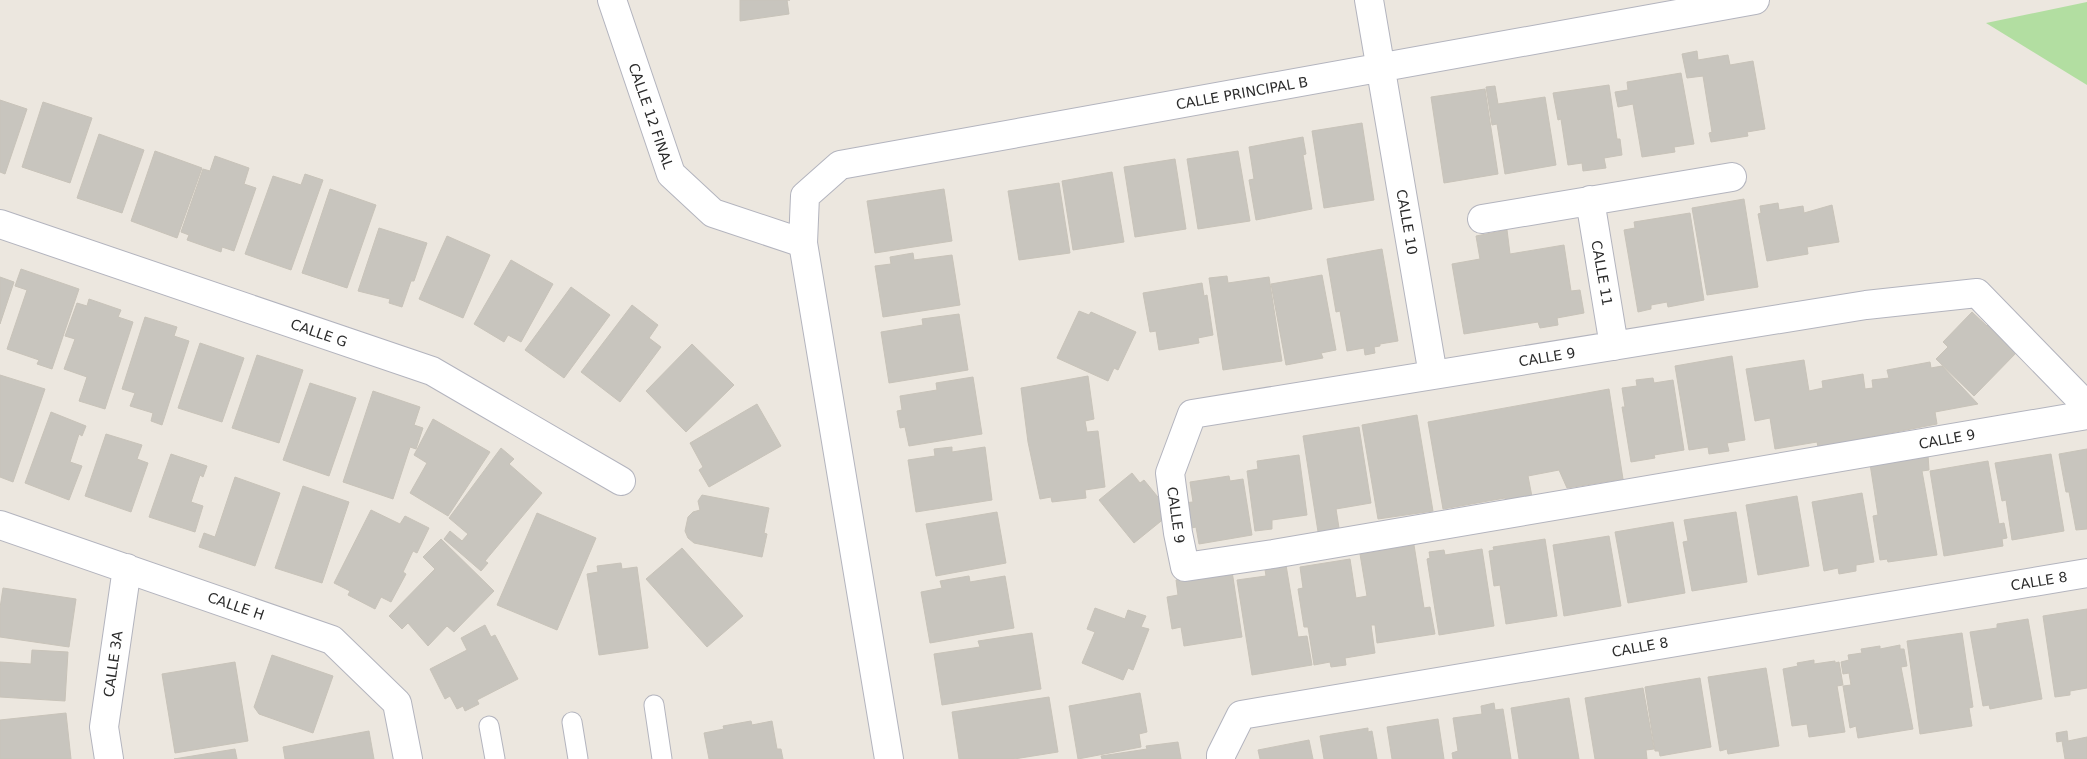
<svg xmlns="http://www.w3.org/2000/svg" width="2087" height="759" font-family="'DejaVu Sans',sans-serif">
	<rect width="100%" height="100%" fill="#ece7df"/>
	<path fill="#b2dea1" d="M2087 2V85L1986 23Z"/>
	<path fill="#c8c5be" stroke="#c8c3b9" d="M740 0H790H787L789 14 740 21Z
		M1697 51 1698 60 1728 55 1730 65 1753 61 1765 129 1747 132 1748 136 1711 142 1709 133 1712 132 1703 76 1687 78 1682 54Z
		M1681 73 1694 144 1674 147 1675 152 1642 157 1633 104 1618 107 1615 92 1628 90 1627 82Z
		M1609 85 1617 139H1620L1622 155 1604 158 1606 168 1583 171 1582 163 1568 165 1561 119 1558 120 1553 93Z
		M1495 86 1498 104 1545 97 1556 165 1505 174 1497 124 1492 125 1486 87Z
		M1485 89 1498 174 1444 183 1431 97Z
		M0 100 27 109 5 174 0 172Z
		M43 102 92 118 70 183 22 167Z
		M1362 123 1374 200 1324 208 1312 131Z
		M99 134 144 150 122 213 77 198Z
		M1303 137 1306 154 1303 155 1312 209 1256 220 1249 180 1254 179 1249 147Z
		M155 151 202 168 177 238 131 221Z
		M1238 151 1250 221 1198 229 1187 159Z
		M215 156 249 168 244 184 256 188 234 251 222 247 221 252 187 240 189 235 181 232 203 169 210 171Z
		M1175 159 1186 229 1135 237 1124 167Z
		M1112 172 1124 242 1073 250 1062 181Z
		M305 174 323 180 291 270 245 254 273 176 301 185Z
		M1059 183 1070 253 1019 260 1008 191Z
		M330 189 376 205 347 288 302 273Z
		M944 189 952 241 875 253 867 201Z
		M1744 199 1758 287 1707 295 1692 208Z
		M1778 203 1779 210 1803 206 1804 213 1832 205 1839 242 1807 247 1808 254 1767 261 1758 214 1761 213 1760 206Z
		M1690 213 1704 300 1668 307 1667 302 1651 305V309L1638 312 1624 230 1635 228 1634 222Z
		M379 228 427 243 414 281H411L402 307 389 303 390 299 358 291Z
		M1507 230 1510 254 1564 245 1571 291 1580 290 1584 313 1557 318 1558 325 1540 328 1538 322 1464 334 1452 264 1480 259 1476 236Z
		M447 236 490 255 463 318 419 299Z
		M1382 249 1398 341 1380 344V346L1374 347 1375 353 1365 355 1364 348 1347 351 1340 311 1336 312 1327 259Z
		M913 253 914 260 952 255 960 305 883 317 875 266 891 264 890 257Z
		M511 260 553 284 521 342 508 335 504 342 474 324Z
		M21 269 79 289 52 369 37 364 39 360 7 349 27 290 15 286Z
		M1322 275 1336 350 1321 353 1323 358 1286 365 1271 284Z
		M1227 276 1228 283 1269 277 1282 361 1223 370 1209 278Z
		M0 277 14 282 0 324Z
		M1202 283 1204 296 1207 295 1213 335 1198 338 1199 343 1159 350 1156 331 1150 332 1143 293Z
		M571 287 610 315 564 378 525 350Z
		M89 299 121 310 118 317 133 322 105 409 79 401 87 377 64 369 75 339 65 336 77 303 87 306Z
		M632 305 658 325 649 338 661 347 620 402 581 372Z
		M1079 311 1089 315 1091 312 1136 332 1118 370 1114 368 1108 381 1057 358Z
		M1972 312 1987 326 1990 323 2018 351 1974 396 1936 359 1948 347 1943 342Z
		M959 314 968 370 889 383 881 332 923 325 922 319Z
		M145 317 177 327 174 336 189 341 162 425 151 421 153 413 130 406 135 393 122 389Z
		M200 343 244 358 222 422 178 408Z
		M692 344 734 385 686 432 646 391Z
		M257 355 303 370 279 443 232 428Z
		M1732 356 1745 440 1727 443 1729 451 1709 454 1708 447 1689 450 1675 366Z
		M1804 360 1809 391 1823 388 1822 381 1863 374 1865 389 1873 388 1872 380 1889 378 1887 370 1930 362 1931 368 1942 366 1978 404 1935 412 1937 424 1818 447 1817 442 1775 449 1770 418 1755 421 1746 369Z
		M0 375 45 389 13 482 0 477Z
		M1088 376 1094 419 1085 421 1087 432 1098 431 1105 487 1085 490 1086 498 1052 502 1051 497 1040 499 1028 442 1021 388Z
		M973 377 982 434 909 446 905 427 900 428 897 411 902 410 900 396 937 390 936 383Z
		M1653 378 1654 383 1673 380 1684 450 1654 455 1655 458 1631 462 1622 407H1625L1622 388 1637 386 1636 380Z
		M310 383 356 398 329 476 283 460Z
		M1609 389 1623 479 1567 488 1559 470 1528 476 1533 502 1507 507 1505 498 1443 509 1428 422Z
		M373 391 420 407 414 425 423 428 416 449 410 447 393 499 343 482Z
		M757 404 781 446 709 487 699 470 703 467 690 443Z
		M51 412 86 426 82 436 79 434 70 462 82 466 69 500 25 483Z
		M1417 415 1433 511 1378 519 1362 425Z
		M433 419 490 452 448 516 410 493 427 463 414 455Z
		M1359 427 1371 503 1336 509 1340 534 1319 538 1303 436Z
		M106 434 142 445 137 459 148 463 131 512 85 496Z
		M952 447V452L985 447 992 500 916 512 908 460 935 456 934 449Z
		M501 448 514 459 509 464 542 493 485 561 488 563 481 571 444 539 450 531 462 541 468 534 449 518Z
		M2087 449V529L2076 530 2069 492H2066L2059 454Z
		M171 454 207 466 203 477 200 475 191 502 203 506 195 532 149 517Z
		M2051 454 2064 531 2012 540 2006 500 2002 501 1995 463Z
		M1299 455 1307 515 1272 520V529L1255 531 1247 471 1258 469 1257 461Z
		M1928 455 1929 470 1922 471 1937 555 1888 562 1887 559 1880 560 1873 516 1878 515 1870 464Z
		M1988 461 1999 524 2004 523 2007 538 2002 539 2003 546 1944 556 1930 471Z
		M1132 473 1140 483 1144 480 1171 513 1134 543 1099 500Z
		M1229 476 1230 481 1243 479 1252 535 1199 544 1196 527 1187 529 1182 503 1193 502 1190 482Z
		M235 477 280 493 255 566 199 547 204 533 215 537Z
		M303 486 349 502 322 583 275 568Z
		M1862 493 1874 562 1856 565V571L1839 574 1838 568 1824 571 1812 502Z
		M702 495 769 508 764 533 767 534 762 557 694 543 688 538 685 531 688 517 693 512 700 510 698 501Z
		M1797 496 1809 566 1758 575 1746 505Z
		M371 510 400 524 405 516 429 528 417 553 413 551 403 572 406 574 391 602 381 597 375 609 348 595 350 591 334 583Z
		M997 512 1006 563 936 576 926 524Z
		M1736 512 1747 582 1692 591 1683 542 1688 541 1684 520Z
		M537 513 596 538 557 630 497 605Z
		M1673 522 1685 593 1628 603 1615 532Z
		M1609 536 1621 606 1564 616 1553 545Z
		M441 539 494 591 454 632 447 626 428 646 408 623 402 629 389 616 435 569 423 557Z
		M1545 539 1557 616 1506 624 1500 585 1494 586 1489 551 1494 550 1493 547Z
		M1414 545 1424 608 1430 607 1435 634 1377 643 1375 625H1371L1375 653 1345 658 1346 665 1331 667 1330 662 1314 665 1308 627H1304L1298 589 1303 588 1300 567 1350 559 1356 598 1367 596 1360 554Z
		M682 548 743 616 707 647 646 579Z
		M1482 549 1494 626 1439 635 1427 559 1430 558 1429 552 1444 550 1445 555Z
		M1285 559 1298 637 1307 636 1312 665 1252 675 1237 580 1266 576 1264 563Z
		M621 563 622 569 637 567 648 648 599 655 587 574 598 572 597 566Z
		M1232 571 1242 637 1184 646 1181 627 1172 629 1167 597 1178 595 1176 580Z
		M969 576 970 582 1005 576 1014 628 930 643 921 592 942 588 940 581Z
		M3 588 76 599 69 647 0 637V608Z
		M1095 608 1125 619 1128 610 1146 616 1141 627 1149 629 1133 670 1128 668 1123 680 1082 663 1095 632 1087 629Z
		M2087 609V688L2070 691V695L2055 697 2043 616Z
		M2028 619 2042 699 1990 709 1989 705 1983 706 1970 632 1997 628V624Z
		M485 625 491 637 495 635 518 679 477 700 479 704 465 711 463 706 457 709 450 696 445 699 430 669 467 650 461 638Z
		M1032 633 1041 689 942 705 934 654 980 647 978 641Z
		M1962 633 1973 707 1969 708 1972 726 1920 734 1907 641Z
		M1900 645V649H1904L1907 666 1901 667 1913 729 1858 738 1856 726 1850 728 1843 686 1851 685 1849 673 1843 674 1841 662 1849 660 1848 655 1862 653 1861 649 1880 646V649Z
		M32 650 68 652 65 701 0 697V662L31 664Z
		M272 655 333 676 313 733 259 714 254 707Z
		M1814 660V664L1835 661V663L1839 662 1843 685 1837 686 1845 732 1809 737 1807 724 1792 726 1783 669 1798 666 1797 663Z
		M235 662 248 741 175 753 162 674Z
		M1766 668 1779 746 1728 754 1727 749 1720 751 1708 677Z
		M1700 678 1711 747 1660 756 1659 751H1655L1645 687Z
		M1643 688 1654 749 1646 750 1647 759H1595L1585 698Z
		M1140 693 1147 732 1139 734 1141 747 1078 759 1069 706Z
		M1049 697 1058 752 1014 759H959L952 712Z
		M1569 698 1579 759H1519L1511 708Z
		M1494 703 1495 710 1503 709 1511 759H1453L1452 753 1458 751 1453 718 1482 714 1481 706Z
		M66 713 71 759H0V720Z
		M1438 719 1444 759H1392L1387 727Z
		M751 721 752 725 772 721 777 749H781L783 759H709L704 733 724 729 723 726Z
		M1368 728V732L1372 731 1377 759H1324L1320 736Z
		M369 731 374 759H285L283 747Z
		M2067 731 2068 741 2087 737V759H2065L2062 741 2057 742 2056 733Z
		M1309 740 1313 759H1260L1258 750Z
		M1178 742 1181 759H1102L1101 756 1147 749 1146 746Z
		M235 749 237 759H174Z"/>
	<g fill="none" stroke-linecap="round" stroke-linejoin="round">
		<defs>
			<path id="service" d="M654 705 662 759
				M572 722 578 759
				M489 726 495 759"/>
			<path id="minor" d="M612 0 671 174 713 213 803 243 805 196 840 165 1755 0
				M1369 0 1433 375
				M1590 200 1614 346
				M1482 219 1732 177
				M0 224 432 371 621 481
				M2087 406 1977 293 1866 305 1192 414 1170 473 1178 533 1185 567 1273 554 2087 415
				M0 525 332 640 397 703 408 759
				M109 759 104 727 127 568
				M1221 759V755L1241 715 2087 573"/>
			<path id="tertiary" d="M803 243 889 759"/>
		</defs>
		<use href="#service" stroke="#b3b4be" stroke-width="21"/>
		<use href="#minor" stroke="#b3b4be" stroke-width="30"/>
		<use href="#tertiary" stroke="#b3b4be" stroke-width="30"/>
		<use href="#service" stroke="#fff" stroke-width="19"/>
		<use href="#minor" stroke="#fff" stroke-width="28"/>
		<use href="#tertiary" stroke="#fff" stroke-width="28"/>
	</g>
	<g text-anchor="middle" dominant-baseline="central" stroke-width="4" stroke-linejoin="round" paint-order="stroke">
		<g font-size="14" fill="#2c2c2c" stroke="#fff">
			<text transform="translate(1242 93) rotate(-10)">CALLE PRINCIPAL B</text>
			<text transform="translate(651 116) rotate(71)">CALLE 12 FINAL</text>
			<text transform="translate(1407 222) rotate(80)">CALLE 10</text>
			<text transform="translate(1602 273) rotate(80)">CALLE 11</text>
			<text transform="translate(319 333) rotate(19)">CALLE G</text>
			<text transform="translate(1547 357) rotate(-9)">CALLE 9</text>
			<text transform="translate(1947 439) rotate(-10)">CALLE 9</text>
			<text transform="translate(1176 515) rotate(82)">CALLE 9</text>
			<text transform="translate(2039 581) rotate(-9)">CALLE 8</text>
			<text transform="translate(236 606) rotate(19)">CALLE H</text>
			<text transform="translate(1640 647) rotate(-10)">CALLE 8</text>
			<text transform="translate(113 664) rotate(-82)">CALLE 3A</text>
		</g>
	</g>
</svg>
